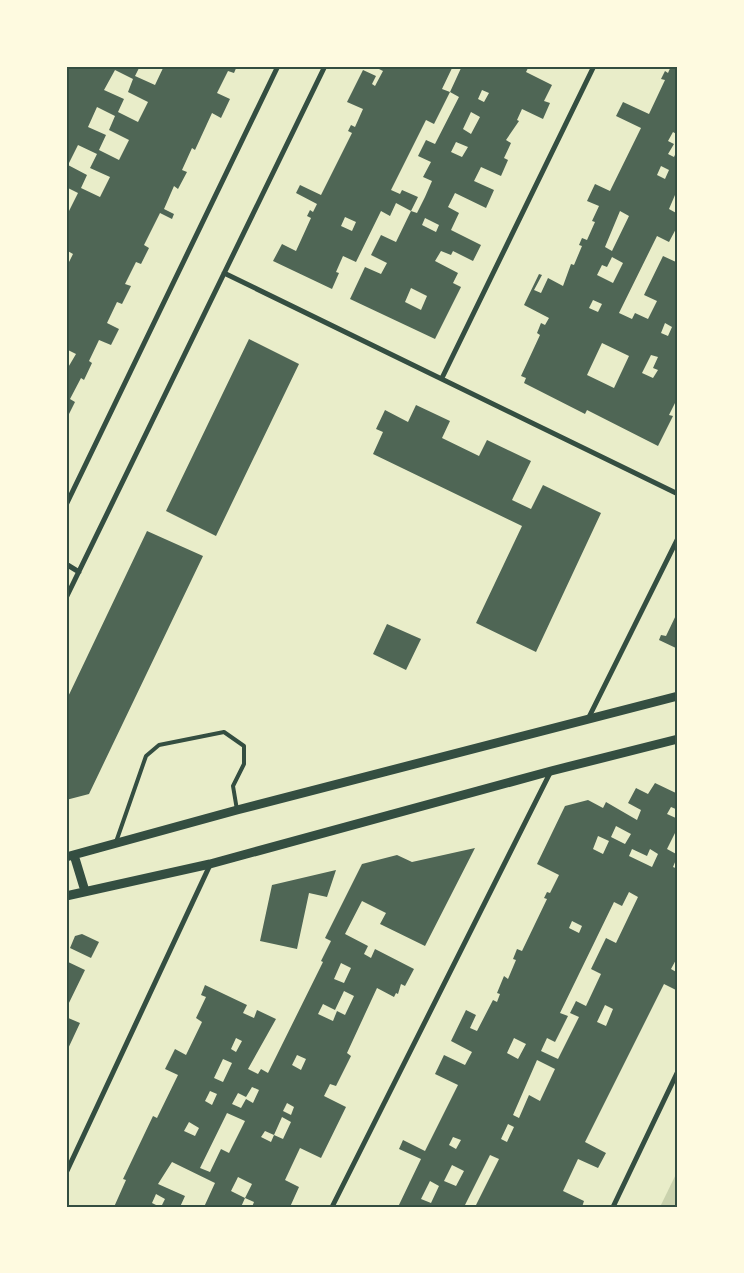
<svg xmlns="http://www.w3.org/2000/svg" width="744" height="1273" font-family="'Varela Round',sans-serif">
	<rect width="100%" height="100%" fill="#e9edc9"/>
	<path fill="#cad2ad" d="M678 1170V1207H660Z"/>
	<path fill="#4f6655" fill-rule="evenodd" d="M66 66H140L135 76 155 85 164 66H237L234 73 228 71 217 93 230 99 221 118 212 113 195 150 192 148 182 170 187 172 178 189 174 186 164 209 174 214 172 219 160 213 144 245 149 248 141 264 136 262 125 284 131 286 122 304 117 302 107 323 119 329 111 345 99 340 89 361 92 363 84 380 81 378 70 399 75 402 66 420V371L76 354 66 349V268L73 254 66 250V212L68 213 78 193 66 187ZM115 70 133 79 128 92 148 102 138 122 118 112 124 99 104 90ZM97 107 115 116 109 130 129 140 119 160 99 150 106 135 88 127ZM78 145 97 154 90 168 110 177 100 197 81 188 87 175 68 165Z
		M380 66H453L442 89 450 92 434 124 426 120 391 190 400 194 402 190 418 197 411 211 396 203 390 216 381 211 356 262 343 256 336 272 339 273 332 289 273 261 282 244 296 251 311 218 307 216 310 210 313 212 317 204 296 193 300 185 321 195 352 133 348 131 351 125 355 127 363 109 347 102 363 70 376 76 372 84 375 86 383 71 379 69ZM345 217 356 222 352 231 341 226Z
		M462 66H529L526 72 552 85 544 101 550 103 543 119 522 109 517 120 519 121 506 140 511 143 504 158 508 160 501 176 481 167 474 181 494 190 486 208 455 193 448 207 459 213 451 230 481 245 473 261 453 251 451 255 441 251 435 261 458 273 453 283 461 287 435 339 350 299 365 267 381 274 387 263 371 255 381 235 396 242 411 211 417 213 425 197 432 181 423 177 431 162 418 156 426 140 435 144 459 97 450 92ZM482 90 489 93 484 102 478 99ZM471 112 480 117 471 134 463 129ZM456 142 468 147 462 157 451 152ZM425 218 439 225 436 232 422 225ZM411 288 427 296 421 310 405 302Z
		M671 66H678V135L673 132 668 141 674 144 668 154 674 157 678 148V196L675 195 669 209 678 214V225L669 242 657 236 619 313 632 319 635 313 648 319 657 301 644 295 663 256 676 262 678 259V397L669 415 673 416 658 446 587 410 585 414 524 383 526 378 521 376 540 335 537 333 541 323 545 325 549 318 524 305 539 274 542 275 534 290 541 293 548 278 563 286 571 264 574 265 582 246 579 245 582 238 587 240 595 222 592 221 599 206 587 201 595 184 610 191 641 128 616 116 623 102 649 114 665 80 661 79 665 71 668 73ZM661 166 669 170 665 179 657 175ZM620 211 629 216 612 251 605 247ZM612 257 623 263 613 283 597 275 602 265 607 267ZM593 300 602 304 598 312 589 308ZM665 323 672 327 668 336 661 333ZM602 343 629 356 614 388 587 375ZM651 355 658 357 653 368 658 370 653 378 642 373Z
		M249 339 299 364 216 536 166 511Z
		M416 405 450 421 442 438 479 456 487 440 531 461 512 500 531 509 543 485 601 513 536 652 476 623 522 526 373 454 383 432 376 429 385 410 408 422Z
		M147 531 203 556 89 794 66 800V701Z
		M678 611V649L659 640 661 635 666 636Z
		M387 624 421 639 406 670 373 654Z
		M655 783 678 794V810L671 807 667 814 678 819V827L667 849 678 855 673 867 678 869V956L671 969 678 973V991L664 984 585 1142 606 1153 598 1168 578 1159 563 1191 584 1201 582 1207H475L499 1159 490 1155 464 1207H398L421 1159 399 1149 403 1140 425 1151 458 1085 435 1074 444 1055 465 1065 472 1052 451 1041 466 1010 476 1015 470 1028 477 1031 493 1000 497 1002 500 994 497 993 504 976 508 979 516 960 513 959 517 949 522 951 547 899 544 898 547 892 550 893 559 875 537 864 565 806 588 800 603 808 606 802 637 820 641 810 628 803 636 788 648 794ZM616 826 631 834 625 844 611 837ZM598 836 609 841 603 854 593 849ZM632 849 647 856 650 849 658 854 652 867 629 856ZM629 892 638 897 616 943 606 938 591 969 601 974 586 1006 576 1001 570 1013 579 1017 558 1059 541 1051 547 1038 555 1042 568 1016 560 1013 614 902 622 906ZM572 921 582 926 579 933 569 928ZM605 1005 613 1009 606 1026 597 1022ZM514 1038 526 1044 518 1059 507 1053ZM537 1060 555 1069 540 1101 529 1095 519 1118 513 1115ZM508 1124 514 1127 507 1142 501 1139ZM453 1137 461 1140 456 1149 449 1145ZM452 1165 464 1171 456 1186 444 1181ZM430 1181 439 1186 431 1203 421 1199Z
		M475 848 425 946 380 924 386 913 362 901 345 934 368 946 364 954 371 958 375 949 414 969 405 986 401 984 398 994 396 993 394 997 377 988 347 1053 351 1056 336 1086 330 1084 324 1096 346 1107 321 1158 300 1148 285 1180 299 1187 290 1207H252L254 1202 245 1198 252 1184 238 1177 231 1191 245 1198 241 1207H204L215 1183 172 1162 158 1184 185 1196 180 1207H161L165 1199 156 1194 152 1203 160 1207H114L126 1180 123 1179 153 1116 157 1118 178 1075 165 1069 175 1049 186 1055 202 1022 196 1018 206 997 201 995 205 985 247 1005 243 1013 254 1018 257 1010 276 1019 248 1069 258 1074 261 1069 268 1073 323 962 321 961 331 941 325 938 362 864 397 855 412 862ZM341 963 351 968 344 983 334 979ZM344 991 354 996 345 1015 337 1011 333 1021 318 1014 323 1004 335 1010ZM236 1038 242 1041 236 1052 231 1049ZM297 1055 306 1059 301 1070 292 1065ZM223 1059 232 1063 223 1082 214 1078ZM252 1087 259 1090 253 1103 246 1099 241 1108 232 1104 238 1093 246 1097ZM210 1091 217 1094 212 1105 205 1101ZM287 1103 294 1107 291 1115 283 1111ZM227 1113 245 1121 229 1153 221 1149 210 1172 200 1168ZM282 1117 291 1122 283 1139 274 1135 271 1142 261 1137 265 1131 274 1135ZM189 1122 199 1128 195 1136 184 1131Z
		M336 870 327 897 309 893 297 949 260 941 272 885Z
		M82 934 99 942 91 958 70 948 75 936Z
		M66 961 85 970 66 1009Z
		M66 1017 80 1023 66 1053Z"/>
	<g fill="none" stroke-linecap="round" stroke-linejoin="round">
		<path stroke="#344e41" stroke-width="4" d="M116 842 146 756 159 745 224 732 244 746V764L233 786 237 810"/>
		<path stroke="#344e41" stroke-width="5" d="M224 273 678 494
			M442 378 594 66
			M66 505 278 66
			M66 564 79 572
			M66 598 325 66
			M588 719 678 538
			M66 1173 210 865
			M332 1207 551 771
			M613 1207 678 1071"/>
		<path stroke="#344e41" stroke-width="9" d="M74 855 85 891
			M66 857 237 810 678 696
			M66 896 210 864 551 771 678 739"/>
	</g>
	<rect width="744" height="1273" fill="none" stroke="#fefae0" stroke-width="135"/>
	<rect x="68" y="68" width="608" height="1138" fill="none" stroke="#344e41" stroke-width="2"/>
</svg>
